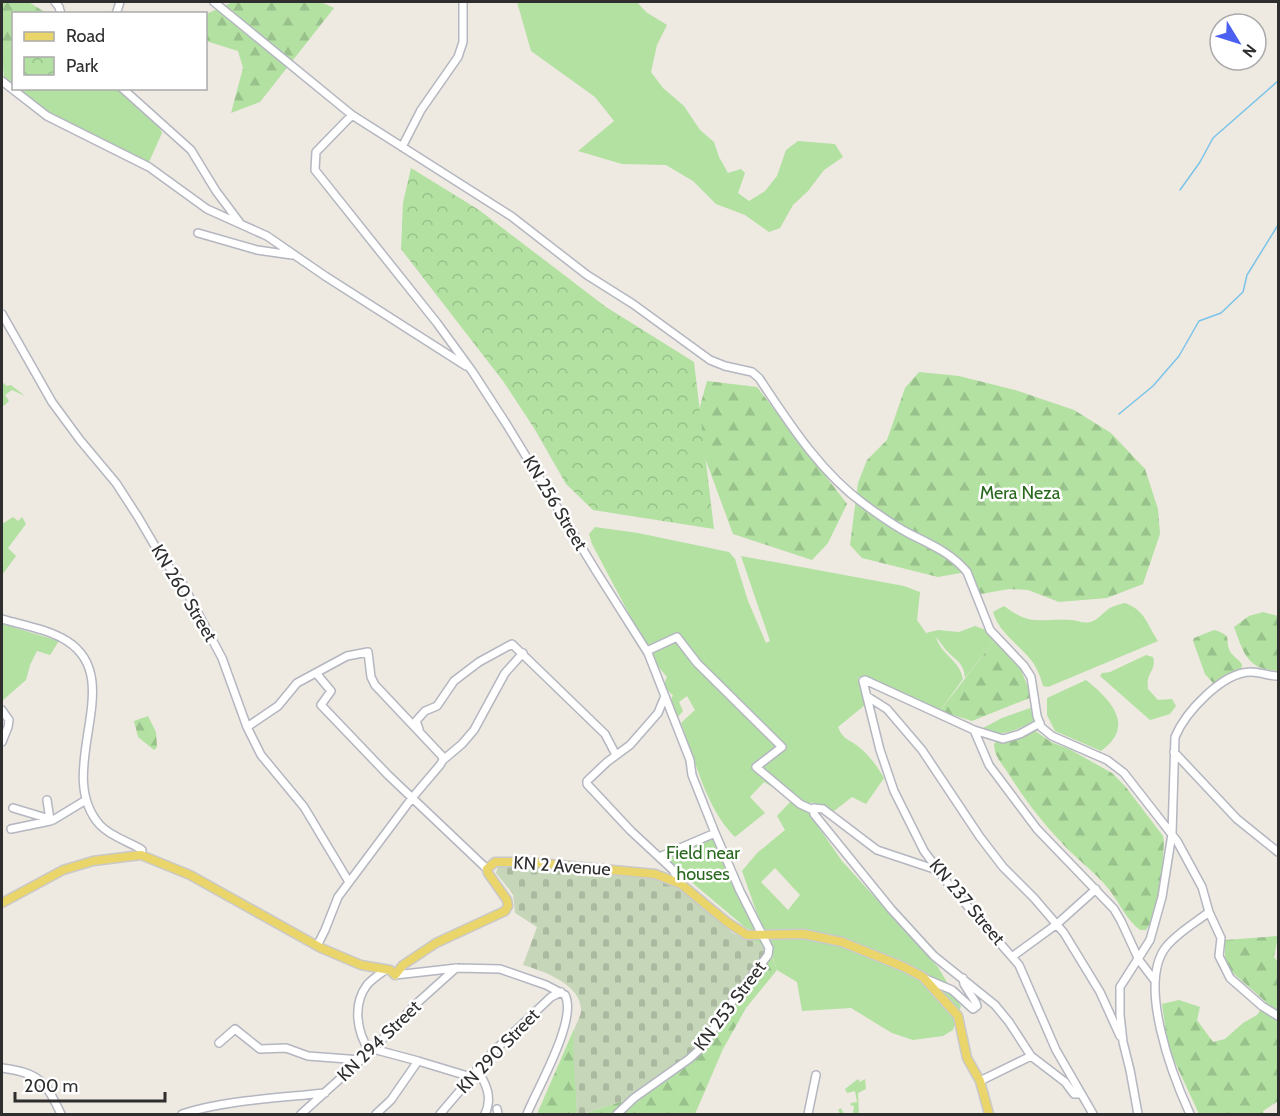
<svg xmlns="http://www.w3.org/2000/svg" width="1280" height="1116" font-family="Cabin,sans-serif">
	<defs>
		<pattern id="forest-firs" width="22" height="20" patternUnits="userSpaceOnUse" patternTransform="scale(1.5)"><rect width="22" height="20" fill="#b2e1a1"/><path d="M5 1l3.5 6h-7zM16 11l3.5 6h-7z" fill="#99c18b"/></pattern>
		<pattern id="cemetery-stones" width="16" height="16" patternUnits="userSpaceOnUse" patternTransform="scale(1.5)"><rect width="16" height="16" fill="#c6d7b9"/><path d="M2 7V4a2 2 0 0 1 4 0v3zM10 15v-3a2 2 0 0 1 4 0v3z" fill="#aab99f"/></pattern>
		<pattern id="park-crowns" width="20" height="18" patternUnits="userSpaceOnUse" patternTransform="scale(1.5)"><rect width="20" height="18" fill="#b2e1a1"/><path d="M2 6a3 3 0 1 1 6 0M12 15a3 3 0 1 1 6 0" fill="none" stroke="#99c18b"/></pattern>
	</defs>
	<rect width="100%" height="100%" fill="#eee9e1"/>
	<path fill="#b2e1a1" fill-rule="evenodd" d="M517 2H637L646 12 667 25 657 45 651 72 663 88 684 106 700 130 714 142 719 157 728 173 741 169 745 173 738 193 749 201 765 191 777 176 786 150 798 141 835 144 843 157 824 170 808 191 793 205 780 228 769 232 745 215 716 204 693 181 666 165 622 164 578 151 614 121 595 97 531 51Z
		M13 42V85L4 78 2 51Z
		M18 89H121L158 124 162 133 149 162 55 117Z
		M2 382 7 386 11 385 25 396 12 390 5 395 9 401 5 405 2 406Z
		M13 517 18 521 22 517 26 524 8 548 16 556 2 575V524Z
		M595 527 638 533 729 552 735 559 748 601 766 643 770 641 741 556 904 586 920 592 917 620 926 633 938 630 959 632 975 626 986 630 994 641 965 678C964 662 955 660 945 649 942 645 939 640 936 637 942 656 959 659 963 679L940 711 864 676 858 678 864 692 865 705 838 727C843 740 849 739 859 747 870 756 877 766 884 778L866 804 852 797 834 811 811 802 808 812 842 861 938 967 961 1006 953 1030 943 1036 913 1040 892 1033 851 1008 802 1011 797 982 777 970 742 871 757 853 785 830 777 816 793 799 764 782 750 797 765 813 735 837C705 807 696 761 681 723L695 710 687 696 679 702 683 711 677 718C674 710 668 703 673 695L669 692 664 684 667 677 655 663 592 544 589 534ZM775 868 800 895 788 910 761 882Z
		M1125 603C1146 611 1147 625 1158 641L1048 687 1043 686C1041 678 1038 671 1034 664 1022 646 999 634 993 612L1004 606C1032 627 1040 618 1071 620 1078 620 1085 625 1093 621 1100 618 1105 610 1112 607 1116 605 1121 604 1125 603Z
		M2 624 59 641 50 655 37 651 30 665 26 680 2 701Z
		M1146 655 1153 657C1156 667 1150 671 1148 679 1147 683 1148 686 1148 689L1158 700 1172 699 1176 706 1170 714 1150 720 1100 676 1102 673 1110 672Z
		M1086 680C1111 700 1136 726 1101 751L1055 731 1047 715V698Z
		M1033 707 1034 721C1015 730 1004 739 983 728L1002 718Z
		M713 835 755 926 756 932 746 928 663 858Z
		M858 1079 860 1082 865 1079 866 1089 858 1093 859 1114H840L838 1110 841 1108 844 1114 853 1113 854 1106 850 1105 851 1103 857 1102 855 1091 847 1093 845 1089Z"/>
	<path fill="url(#forest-firs)" d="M2 2H29L46 13 14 14 13 42 2 51Z
		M233 2H321L334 8 260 102 231 113 243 68 238 51 206 41V14Z
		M919 372 959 376 1015 390 1074 410 1111 433 1145 469 1158 509 1160 534 1143 584 1107 598 1059 602 1028 590 1009 589 981 594 966 572 938 577 862 558 850 545 858 483 867 460 887 440 905 388Z
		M707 381 757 387 847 504 828 543 812 560 733 534 694 428Z
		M1263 612 1278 616V671C1247 669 1244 654 1234 627L1249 616Z
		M1214 630C1235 636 1223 639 1231 653 1234 657 1239 660 1242 664L1241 671 1219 684 1213 683 1205 674 1193 641 1194 638Z
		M994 641 1019 665 1032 697 972 721 940 711Z
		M148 716 156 732 157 747 154 750 138 737 134 721Z
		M1034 730 1051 742 1069 749 1112 773 1125 786 1163 836 1164 842C1162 870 1163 907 1146 930H1140C1126 920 1119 901 1107 887 1093 870 1075 858 1061 842 1041 821 1025 800 1010 776 1004 766 994 757 994 744L998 740Z
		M734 934 766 942 777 970 746 1008 723 1049 695 1114H583L626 1100 672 1068 707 1035 735 990 758 964 765 946Z
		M1278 936 1274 957 1278 962V1101L1263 1111 1264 1114H1199L1168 1047 1162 1004 1179 1000 1200 1007 1197 1020 1213 1042 1225 1039 1243 1023 1257 1015 1266 1002 1233 973 1225 960V940Z
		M574 1029 577 1114H537Z"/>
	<path fill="url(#cemetery-stones)" d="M499 864 665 880 677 886 734 934 765 946 770 960 758 964 735 990 694 1052 626 1100 583 1114H577C576 1087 572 1058 574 1031 575 1024 581 1018 581 1010 581 984 543 971 523 965L537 927 515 913 513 894 496 873Z"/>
	<path fill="url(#park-crowns)" d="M411 168 479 210 606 307 694 362 714 529 593 510 566 484 534 428 503 381 401 249 403 203Z"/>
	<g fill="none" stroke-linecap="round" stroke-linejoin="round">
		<path stroke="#7bc4e9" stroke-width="1.5" d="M1180 190 1200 162 1213 138 1278 81
			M1119 414 1153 386 1179 356 1199 321 1221 313 1243 292 1247 275 1278 225"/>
		<defs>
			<path id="minor" d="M55 2 59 7 61 14
				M214 2 352 115 511 216 587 275 633 304 710 360 725 366 752 372 759 378C789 423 820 472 864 504 879 515 894 526 910 534 932 545 951 553 967 572L990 630 1024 666 1031 677 1037 716 1041 727 1052 736 1107 760 1124 773 1177 841 1202 887 1209 912C1195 923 1177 933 1166 947 1137 984 1173 1077 1190 1114
				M116 14 120 2
				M2 81 47 116 149 167 207 209 267 236 325 276 466 366
				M122 88 191 150 216 191 240 223
				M352 115 316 152 315 170 437 323 472 371 507 425 596 571 648 653 690 760 692 775 715 833 740 891 769 948 768 955 734 999 700 1049 689 1059 634 1098 617 1114
				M402 147 421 110 458 57 463 42V2
				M198 233 257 250 292 255
				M2 314 52 402 80 440 116 483 138 517 162 558 183 585 222 658 247 727 261 755 304 807 349 882
				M2 619C22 625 48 629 67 641 129 680 52 772 100 825 110 836 127 841 139 848L142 850 141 855
				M647 651 677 637 697 663 782 747 756 767 800 804 813 810
				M316 673 331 691 321 705 388 775 487 869
				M863 681 880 750 894 791 924 851 950 886 1019 965 1056 1050 1093 1114
				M863 681 865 680 974 730 989 765 1037 829 1114 909 1121 921 1139 960 1155 981
				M665 696 658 713 630 745 607 762 587 781V784L631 831 673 870 681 884
				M868 697 887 709 922 750 980 837 1003 867 1034 898 1064 933 1100 992 1120 1036
				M2 710 9 720 8 727 2 742
				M247 727 278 706 297 683 347 656 368 652 371 677 375 685 442 756 443 760 440 765 412 798 338 897 325 930 317 946
				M419 729 416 721 425 711 437 706 454 681 479 662 512 644 605 734 616 755
				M974 730 1003 739 1020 734 1040 723
				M1174 752 1237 819 1278 852
				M443 760 462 744 474 730 505 673 523 653
				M47 800 50 820
				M13 808 53 820 86 800
				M11 829 50 821
				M659 857 715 833
				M937 870 877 850 823 809 814 808V814L891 909 934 956 995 1005 1009 1022 1031 1056 1065 1082 1074 1094H1081
				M1209 912 1221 938 1219 956 1230 978 1262 1006 1278 1016
				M1013 956 1057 924 1096 889
				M395 975 457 968 500 969 546 985 565 995C578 1019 537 1089 527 1114
				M926 979 952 990 973 1009 977 1006 976 1003 964 984 963 978
				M219 1043 235 1029 260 1049 286 1048 308 1056 361 1060
				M373 1049 418 1061
				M370 1052C357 1033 352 1005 367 985 372 979 379 975 385 970
				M2 1068C40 1073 45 1081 61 1114
				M477 1069C486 1084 493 1097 485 1114
				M980 1081 1031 1056
				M497 1109 498 1114
				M182 1114C225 1100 279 1098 325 1093
				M301 1114 373 1049 416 1004 456 968
				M376 1114 391 1100 418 1061 471 1077
				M440 1114 493 1052 551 997 561 992
				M808 1114 816 1075
				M1138 1114 1130 1070 1123 1042 1120 1015V987L1150 940 1162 897 1172 834 1175 737C1185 713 1222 672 1251 672 1260 672 1269 676 1278 676"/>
			<path id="major" d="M2 903 63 870 93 861 141 855 190 875 321 948 361 965 390 970 395 975 403 965 436 943 505 911 508 906 507 900 488 873 487 869 495 862H529L655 874 681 884 727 922 747 935 804 934 842 942 904 967 923 977 958 1016 967 1058 980 1081 989 1114"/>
		</defs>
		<use href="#minor" stroke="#b4b6c0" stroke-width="10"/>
		<use href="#major" stroke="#c9c9c9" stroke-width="11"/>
		<use href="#minor" stroke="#fff" stroke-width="7"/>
		<use href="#major" stroke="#ead56a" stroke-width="8"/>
	</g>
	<g text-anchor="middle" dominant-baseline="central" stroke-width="5" stroke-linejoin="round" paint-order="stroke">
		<g font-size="18" fill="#29691f" stroke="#fff">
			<text x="1020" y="493">Mera Neza</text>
			<text x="703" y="853">Field near<tspan x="703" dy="21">houses</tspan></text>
		</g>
		<g font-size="18" fill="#2e2e2e" stroke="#fff">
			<text transform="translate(555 503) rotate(59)">KN 256 Street</text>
			<text transform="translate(184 593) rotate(59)">KN 260 Street</text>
			<text transform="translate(562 866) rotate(4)">KN 2 Avenue</text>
			<text transform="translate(967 902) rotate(50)">KN 237 Street</text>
			<text transform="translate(730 1006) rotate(-53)">KN 253 Street</text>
			<text transform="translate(379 1041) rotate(-44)">KN 294 Street</text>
			<text transform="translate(498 1051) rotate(-46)">KN 290 Street</text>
		</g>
	</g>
	<rect width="1280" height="1116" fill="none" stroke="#2e2e2e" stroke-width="6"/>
	<rect x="12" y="12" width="195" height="78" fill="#ffffff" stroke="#ababab" stroke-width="1.5"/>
	<rect x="24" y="32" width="30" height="9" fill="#ead56a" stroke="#ababab" stroke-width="1.5"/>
	<text x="66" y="42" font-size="18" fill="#2e2e2e">Road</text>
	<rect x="24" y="57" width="30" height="18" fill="url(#park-crowns)" stroke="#ababab" stroke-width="1.5"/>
	<text x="66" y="72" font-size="18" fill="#2e2e2e">Park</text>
	<g transform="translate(1238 42) rotate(128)"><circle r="28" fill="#ffffff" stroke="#ababab" stroke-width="1.5"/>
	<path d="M0-4.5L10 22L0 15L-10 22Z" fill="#4b5ff1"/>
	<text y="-9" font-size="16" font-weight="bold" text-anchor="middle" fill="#2e2e2e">N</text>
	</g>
	<path d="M15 1092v9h150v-9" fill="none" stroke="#2e2e2e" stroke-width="3"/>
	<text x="24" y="1092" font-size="18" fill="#2e2e2e" stroke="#ffffff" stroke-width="4.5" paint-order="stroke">200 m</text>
</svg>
